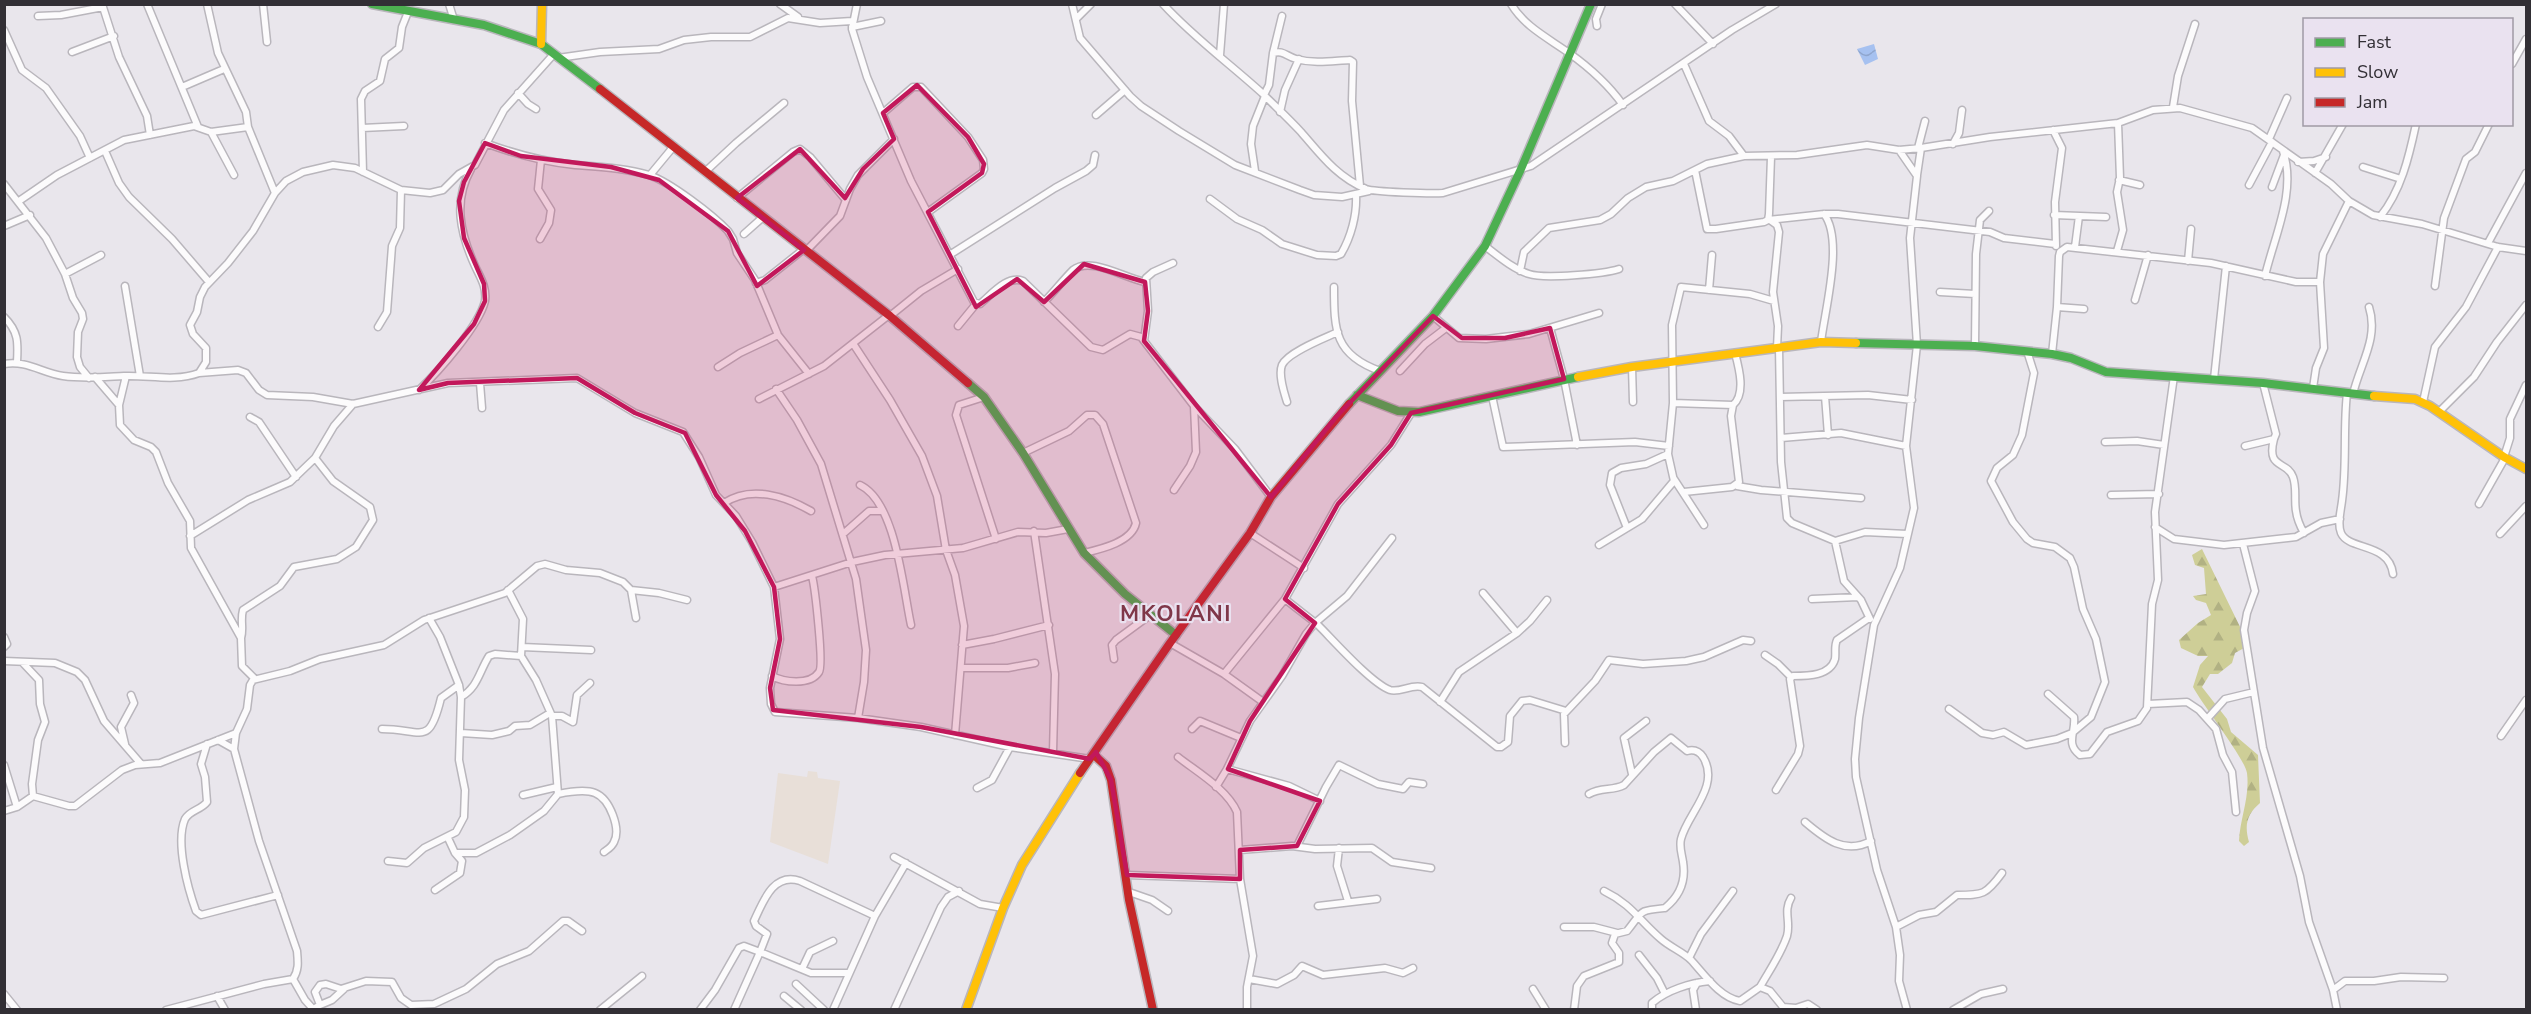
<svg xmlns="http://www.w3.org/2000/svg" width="2531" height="1014" font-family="'Nunito Sans',sans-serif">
	<defs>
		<pattern id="forest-firs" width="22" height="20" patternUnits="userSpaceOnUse" patternTransform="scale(1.5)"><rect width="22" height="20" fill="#cece97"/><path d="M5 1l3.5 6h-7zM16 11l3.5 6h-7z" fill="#b1b183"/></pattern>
		<pattern id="water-waves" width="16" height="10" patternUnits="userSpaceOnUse" patternTransform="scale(1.5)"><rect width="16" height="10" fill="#a6c1f0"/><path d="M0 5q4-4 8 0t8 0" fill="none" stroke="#8fa6ce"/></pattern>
	</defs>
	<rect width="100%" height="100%" fill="#e9e6ec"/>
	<path fill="#e8dfd8" d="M808 771 817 772 818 778 840 781 828 864 770 842 778 773 807 777Z"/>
	<path fill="url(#forest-firs)" d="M2202 549 2245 637 2246 647 2235 653 2232 663 2218 674H2210L2202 687 2227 719 2231 732 2258 755 2260 803C2247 814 2244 825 2249 842L2244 846 2239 841C2240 818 2250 797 2247 773 2245 759 2202 704 2193 687L2200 665 2208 656H2198L2181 648 2179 640 2198 623 2211 615 2206 603 2196 600 2193 596 2206 594 2204 568 2195 565 2192 555Z"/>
	<path fill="url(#water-waves)" d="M1874 44 1878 59 1865 65 1857 49Z"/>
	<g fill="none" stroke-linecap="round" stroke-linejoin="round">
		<defs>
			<path id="street" d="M102 4 119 57 147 116 150 135
				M147 4 198 127
				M207 4 218 53 246 112 248 127
				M263 4 267 42
				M449 4 454 20
				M780 4 798 17
				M857 4 852 29 867 77 911 181 974 302 980 304C992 294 1007 275 1023 281L1091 347 1103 350 1130 334 1141 337 1194 406 1235 449 1271 497
				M1072 4 1080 38 1130 96 1141 106 1179 131 1235 165 1300 190 1314 195 1342 197 1369 191
				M1163 4C1193 37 1229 63 1262 93 1275 106 1289 119 1301 132 1321 155 1337 177 1366 189 1374 192 1432 194 1443 193L1531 166 1732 30 1776 4
				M1511 4C1525 27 1548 38 1569 53 1590 68 1608 84 1623 105
				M1675 4 1713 44
				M38 16 61 15 103 7
				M1077 18 1091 4
				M1597 26 1596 19 1602 4
				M852 27 881 21
				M4 30 22 70 46 88 80 136 90 158
				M72 52 114 36
				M1273 53C1283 50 1286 56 1296 59 1315 64 1331 61 1350 60L1353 62 1352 101 1360 186
				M1220 55 1224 4
				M558 58 600 52 659 49 684 40 711 37H750L788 18 820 23 852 21
				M1684 64 1709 121 1729 136 1744 156 1797 155 1867 145 1899 150 1921 148 1990 137 2118 123 2153 110 2180 108 2252 128 2331 184 2349 201 2373 215 2422 224 2498 247 2526 251
				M2512 64 2526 39
				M182 87 224 69
				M518 93 528 104 536 109
				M1264 95 1269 85 1273 53 1282 16
				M2173 107 2178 76 2195 24
				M1280 112 1285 90 1299 59
				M883 113 913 87H921L968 137 983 160 984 169 982 173 928 212
				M1096 115 1125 90
				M362 128 404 126
				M2053 130 2062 148 2055 202 2056 246
				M211 132 234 175
				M2269 139 2287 98
				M485 143C515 154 544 162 575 165 600 167 625 168 649 175 670 182 713 215 728 231L733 239 737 253 755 280 778 335 809 374
				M1953 144 1959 133 1962 110
				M1918 148 1925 121
				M1899 150 1917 176 1910 238 1917 345 1906 446 1914 508 1900 568 1874 625 1859 718 1855 759 1856 777 1877 870 1896 927 1900 955 1899 981 1907 1010
				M105 151 119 183 129 197 172 239 209 282
				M2298 162 2314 161 2326 157
				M2363 167 2401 179
				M1695 170 1707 229H1716L1764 222 1768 220 1769 214 1771 157
				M706 171 736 143 784 103
				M1255 171 1251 144 1253 126 1265 96
				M363 172 361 99 365 91 380 81 385 59 399 48 402 27 408 12
				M2315 173 2343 124
				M650 175 674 146
				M1917 175 1921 148
				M2119 180 2140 185
				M4 184 46 238 65 274 73 298 82 313 83 319 78 332 77 357 80 367 89 378
				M2249 185 2272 142
				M2272 187 2284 155
				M737 198 793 152 800 149 810 157 846 200
				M1210 199 1237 219 1262 230 1282 244 1317 255 1336 256 1341 254C1351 237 1357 215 1356 195
				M19 201 57 175 124 140 194 126 211 132 248 127 275 193
				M2054 215 2106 217
				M2380 217C2401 191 2409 157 2416 124
				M1768 220 1824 214H1838L1990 232 2004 238 2055 244
				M1770 220 1777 225 1779 232 1773 292 1778 326 1777 348
				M4 226 30 215
				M744 234 763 217
				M540 239 549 223 551 210 538 189 541 160
				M2488 243 2526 173
				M1485 246C1498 256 1513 269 1529 274 1544 279 1604 274 1619 269
				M2075 247 2079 216
				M806 251 840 216 850 189 858 175 894 139
				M2117 251 2123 230 2117 192 2120 178 2118 123
				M951 254 1055 188 1086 171 1093 165 1095 155
				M2188 261 2191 229
				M1520 271 1524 252 1549 228 1600 220 1611 214 1628 198 1646 187 1673 181 1707 164 1744 156
				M65 274 101 255
				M2265 276C2274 237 2297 191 2283 151
				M756 283 765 280 804 249
				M125 286 140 376
				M2435 286 2444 218 2466 159 2475 152 2489 124
				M1334 287C1334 331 1335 355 1380 371
				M1709 290 1712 255
				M1940 292 1975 294
				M2135 300 2148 255
				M1044 302C1054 292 1063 280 1073 270 1090 256 1124 278 1145 282
				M2057 307 2084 309
				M890 316 921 291 958 269
				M1433 316 1459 338 1486 339 1529 334 1599 313
				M4 317C19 332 18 343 17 362
				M958 326 976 304
				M378 327 387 312 392 246 400 228 401 190
				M1550 328 1564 379 1577 445
				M1144 341 1148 311 1146 278 1153 272 1173 263
				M1821 342C1825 309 1844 240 1824 214
				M854 345 890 400 922 456 937 496 946 550 955 575 964 626 955 735
				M1975 346 1976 254 1980 220 1989 211
				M1779 348 1781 462 1787 518 1792 523 1835 541 1865 532 1907 534
				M2052 354 2057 307 2059 256 2060 252 2067 247 2211 263 2296 282H2320
				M4 364C27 360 42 373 63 376 84 379 104 377 124 376 150 375 174 382 199 373L206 362V348L193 334 190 325 197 312 200 297 205 287 228 263 253 231 275 193 286 181 303 172 333 165 355 168 401 190 430 193 443 190 459 174 475 165 504 110 553 55
				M718 367 740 353 778 335
				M1632 367 1633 402
				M1400 371 1425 344 1446 328
				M199 373 238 370 246 373 259 390 267 395 313 397 353 404 448 383 577 378 635 413 683 432 699 457 716 495 736 516 752 542 774 587 780 639 770 688 771 704 775 712 858 718 921 727 1010 747 1090 759
				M126 376 119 405 120 425 134 440 151 447 156 452 168 483 190 521 191 548 241 638 242 666 255 679
				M95 377 119 405
				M2214 379 2226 266
				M480 383 482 408
				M2313 388 2316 368 2324 348 2320 282 2323 254 2349 201
				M776 389 797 420 821 464 856 579 866 650 864 682 858 718
				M419 390C438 372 479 326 485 301 487 287 480 277 475 266 460 233 453 201 471 169
				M2347 393C2343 429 2347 465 2342 501 2341 510 2337 524 2341 533 2349 551 2389 542 2393 574
				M2353 394C2360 364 2379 338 2369 307
				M1492 396 1503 447 1635 442 1669 446
				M1825 396 1828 435
				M984 397 959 405 956 415 996 539
				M1780 397 1868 395 1912 400
				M759 399 824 366 889 315
				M1287 402C1284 392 1278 375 1282 365 1288 352 1325 338 1338 332
				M2423 402 2435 347 2466 307 2498 247
				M1673 403 1733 405
				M2439 412 2474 377 2497 342 2526 305
				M250 417 259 422 296 477
				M1781 438 1841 433 1906 446
				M2274 439C2266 470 2287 460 2293 477 2297 488 2294 500 2296 511 2297 519 2300 526 2304 533
				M2105 442 2137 441 2164 445
				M2245 446 2274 439 2276 434 2263 383
				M1023 453 1069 431 1087 415H1095L1103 424 1136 523C1132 542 1101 549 1084 553
				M2504 457 2510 438V419L2526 385
				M1674 479 1704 525
				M860 485C896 502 903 589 911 625
				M1737 486 1761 490 1861 498
				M1174 490 1190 466 1196 452 1194 406
				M1684 492 1732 487 1739 482 1731 416 1733 405C1746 394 1739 368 1735 353
				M2111 495 2159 494
				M724 503C751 485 785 496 811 511
				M2479 504 2505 458
				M2155 527 2174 539 2224 545 2296 537 2321 523 2340 519
				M1627 528 1610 485 1612 473 1621 468 1646 464 1668 454
				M1034 531 1055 674 1053 752
				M1250 533 1304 568
				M843 534 869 511H881
				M2500 534 2526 506
				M190 536 248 500 290 482 315 458 334 426 353 404
				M1835 541 1844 581 1861 600 1870 619
				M2243 544 2255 591 2247 613 2244 630 2263 748 2300 876 2309 922 2333 990 2337 1010
				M1599 545 1642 519 1674 481 1668 454 1673 403 1672 325 1681 287 1750 294 1774 301
				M774 587 852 562 885 555 963 548 1018 532 1046 533 1068 529
				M631 590 659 593 687 600
				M1483 593 1517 633
				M1285 599C1296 608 1307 616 1318 625 1334 641 1371 683 1390 690 1400 693 1411 684 1422 687L1497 747H1501L1508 742 1510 716 1522 701 1530 700 1566 711
				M1812 599 1858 597
				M4 637 7 644 4 647
				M241 638C244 629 240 620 243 610L280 586 294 567 337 559 356 547 373 520 370 507 333 481 315 458
				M1170 643 1224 674 1263 702
				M962 645 994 639 1049 625
				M522 647 591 650
				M1765 655 1778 664 1791 677
				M1114 659 1112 645 1116 640 1150 615
				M4 661 55 663 77 672 85 680 104 721 141 764
				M22 662 39 680 40 704 45 722 38 740 32 784 33 796
				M962 668H1008L1035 663
				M1224 674 1285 599 1338 504 1391 445 1411 413
				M772 676C783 682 810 686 819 672 824 665 815 588 812 576
				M2048 694 2074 717C2076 732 2065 744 2080 755L2090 754 2107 732 2138 721 2147 708 2152 604 2158 580 2155 512 2174 376
				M461 697C478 687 479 672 489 656L495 654 521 656
				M1440 702 1459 672 1517 633 1530 621 1547 600
				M2148 704 2187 702 2199 710 2216 729 2223 755 2232 772 2236 812
				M1949 709 1982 733 1993 735 2004 732 2026 745 2057 739 2072 733 2091 717 2105 682 2096 639 2083 609 2074 567 2070 558 2055 547 2033 543 2027 539 2013 522 1991 481 1997 468 2013 455 2022 435 2034 373 2027 351
				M552 716H562L573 722 577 695 590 683
				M2207 719 2225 699 2254 692
				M382 729C422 729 429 748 441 698L459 685
				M1192 729 1200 721 1241 738
				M461 733 492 735 509 731 515 726 530 725 550 713
				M2501 736 2526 700
				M218 740 234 749
				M1565 743 1564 714 1595 681 1609 660 1643 664 1686 661 1704 657 1743 640 1751 641
				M125 744 121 727 134 703 131 695
				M207 744 201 764 205 777 207 802C201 810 190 810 185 819 175 842 188 889 196 911L201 915 278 895
				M1178 757C1197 772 1227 789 1237 812L1240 879 1253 956 1247 987V1010
				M4 765 17 807
				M1227 769 1289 786 1320 801
				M1632 774 1624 738 1646 721
				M1216 787 1227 769 1250 721 1282 676 1306 634 1315 623 1347 596 1392 538
				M977 788 992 780 1010 747
				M1776 790 1798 754 1800 746 1790 679 1793 676C1808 676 1830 676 1835 659 1836 652 1834 646 1837 640L1869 618
				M558 794C568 792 585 789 595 793 610 799 621 829 614 842 612 847 608 849 604 852
				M523 795 557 787
				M4 811 17 807 33 796 69 806H75L122 770 135 765 160 763 236 733 247 709 250 685 253 680 290 671 320 659 384 645 424 620 505 593 537 566 545 564 566 570 600 573 623 582 631 590 636 618
				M1805 822C1825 839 1845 855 1871 841
				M448 838 455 853H476L510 835 544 811 558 794 552 716 536 680 521 656 523 619 508 590
				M1297 846 1326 787 1339 765 1378 784 1403 789 1409 782 1423 784
				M1339 848 1337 866 1348 901
				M1240 850 1292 846 1315 849 1372 848 1392 862 1431 868
				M894 857 980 904 1003 908
				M388 861 407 863 424 848 456 832 464 817 465 790 459 760 461 697 459 685 440 637 429 618
				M1127 875 1240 879
				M435 890 460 873 462 861 455 853
				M1604 891C1631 904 1640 921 1661 939 1670 947 1683 952 1691 960 1704 974 1720 998 1740 1001L1760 987 1770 991 1783 1007 1796 1008 1808 1004 1817 1010
				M1129 892 1152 900 1168 911
				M1318 906 1377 899
				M1564 927H1594L1617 933
				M1896 927 1919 915 1936 912 1957 895C1983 895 1986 895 2002 873
				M1639 955 1657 978 1665 994
				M1689 958 1701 934 1733 891
				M802 969 810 952 833 941
				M293 979 305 1000 314 1010
				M1249 979 1277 984 1294 975 1302 966 1323 975 1385 968 1403 973 1413 968
				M796 984 824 1010
				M1760 987C1769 971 1781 954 1787 936 1791 922 1783 911 1791 898
				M1533 989 1546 1010
				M2333 990 2345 981H2374L2401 977 2444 978
				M4 994 17 1010
				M217 996 225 1010
				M784 996 801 1010
				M320 1005 332 1000 344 989
				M313 1009 320 1005 315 992 320 985 326 984 341 989 366 981 392 982 401 998 411 1005 434 1004 466 989 497 964 529 951 563 921H568L582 931
				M166 1010 264 984 293 979C299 970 298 962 297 951L259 841 234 749 236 733
				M600 1010 642 976
				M700 1010 715 990 739 948 744 946 760 952 767 934 756 926 754 921C763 902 773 872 800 881L875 916
				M734 1010 760 952 811 973H848
				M833 1010 875 916 906 863
				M894 1010 941 907 948 897 959 891
				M1574 1010 1577 986 1584 976 1619 962V953L1612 943 1615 934 1627 931C1644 910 1637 911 1665 908 1680 896 1686 880 1683 862 1682 854 1679 847 1681 839 1687 814 1721 786 1703 757 1699 751 1694 749 1687 751L1671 738 1654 752 1624 785C1613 791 1601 787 1589 794
				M1652 1010V1003C1667 990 1690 983 1710 981
				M1696 1010 1693 990 1697 983
				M1953 1010 1981 994 2003 989"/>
			<path id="fast" d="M372 4 484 25 541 44 600 89
				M1856 343 1975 346 2052 354 2071 358 2106 372 2263 383 2374 396
				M968 383 984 397 1023 453 1084 553 1125 594 1176 635
				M1357 395 1398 411 1419 412 1578 377
				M1349 404 1433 316 1485 246 1521 169 1591 4"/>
			<path id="slow" d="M541 44 542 4
				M1578 377 1632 367 1821 342 1856 343
				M2374 396 2415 399 2430 406 2504 457 2526 469
				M966 1010 1003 908 1022 865 1080 773"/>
			<path id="jam" d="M600 89 890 316 968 383
				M1094 755 1106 766 1111 780 1129 900 1153 1010
				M1080 773 1170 643 1250 533 1271 497 1349 404"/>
		</defs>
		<use href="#street" stroke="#b9b6bc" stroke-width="9"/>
		<use href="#fast" stroke="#b9b6bc" stroke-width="11"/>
		<use href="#slow" stroke="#b9b6bc" stroke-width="11"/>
		<use href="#jam" stroke="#b9b6bc" stroke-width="11"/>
		<use href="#street" stroke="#fcfbfc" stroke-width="6"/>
		<use href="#fast" stroke="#4caf50" stroke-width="8"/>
		<use href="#slow" stroke="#ffc107" stroke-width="8"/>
		<use href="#jam" stroke="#c62828" stroke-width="8"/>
	</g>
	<path fill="#c2185b" fill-opacity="0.2" stroke="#c2185b" stroke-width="4.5" stroke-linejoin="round" d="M917 85 968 137 984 164 982 173 928 212 976 307 1017 279 1044 302 1084 264 1145 282 1148 311 1144 341 1271 497 1337 416 1433 316 1462 338H1505L1550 328 1564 379 1411 413 1391 445 1338 504 1285 599 1315 623 1250 721 1228 769 1320 801 1297 846 1240 850V879L1127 875 1111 780 1096 752 1090 759 921 727 773 710 770 688 780 639 774 587 745 531 716 495 685 433 635 413 577 378 448 383 419 390 474 324 485 301 484 284 464 238 459 201 464 182 485 143 521 156 611 167 659 180 728 231 757 286 804 250 737 198 800 149 845 198 863 169 894 139 883 113Z"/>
	<g text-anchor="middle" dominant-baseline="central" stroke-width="4.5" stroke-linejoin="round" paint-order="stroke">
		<g font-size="22" font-weight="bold" letter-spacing="1.5" fill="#7f3749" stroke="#eae2f0">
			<text x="1176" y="614">MKOLANI</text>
		</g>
	</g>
	<rect width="2531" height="1014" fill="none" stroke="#322f35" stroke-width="12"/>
	<rect x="2303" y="18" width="210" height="108" fill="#eae2f0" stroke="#a09aa5" stroke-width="1.5"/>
	<rect x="2315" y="38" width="30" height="9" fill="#4caf50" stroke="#a09aa5" stroke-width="1.5"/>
	<text x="2357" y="48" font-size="18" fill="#322f35">Fast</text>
	<rect x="2315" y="68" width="30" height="9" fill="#ffc107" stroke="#a09aa5" stroke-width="1.5"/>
	<text x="2357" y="78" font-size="18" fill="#322f35">Slow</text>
	<rect x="2315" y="98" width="30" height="9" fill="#c62828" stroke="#a09aa5" stroke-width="1.5"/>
	<text x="2357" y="108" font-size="18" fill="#322f35">Jam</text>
</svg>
